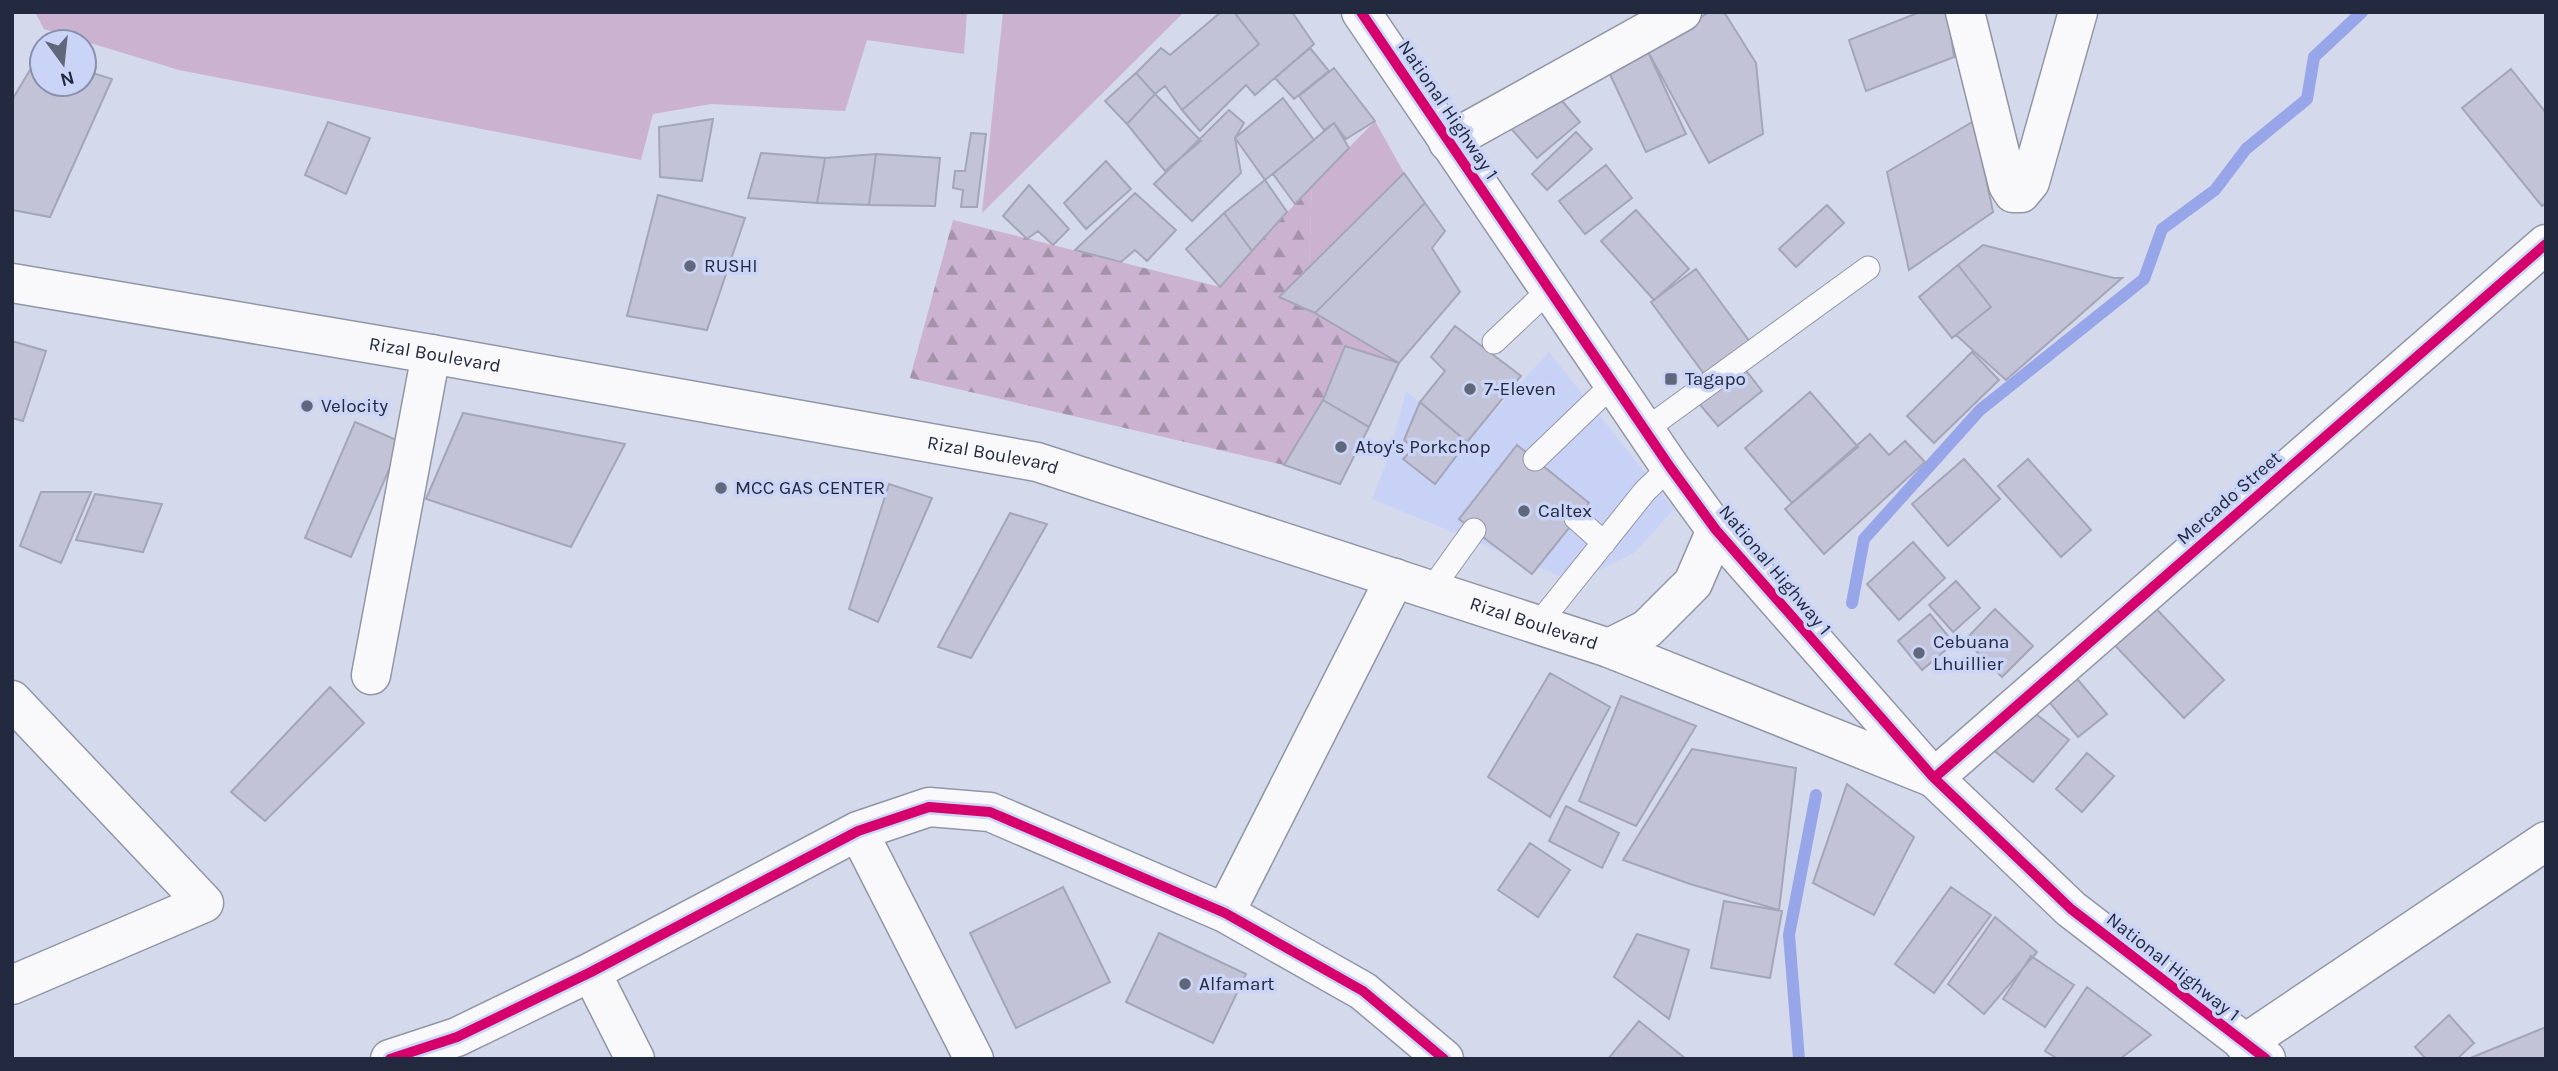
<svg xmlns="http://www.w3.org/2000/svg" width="2558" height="1071" font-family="Karla,sans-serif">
	<defs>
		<pattern id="forest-firs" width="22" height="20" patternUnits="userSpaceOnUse" patternTransform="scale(1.75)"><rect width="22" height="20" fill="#cbb2d0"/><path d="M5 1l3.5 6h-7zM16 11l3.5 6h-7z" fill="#a491aa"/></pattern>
	</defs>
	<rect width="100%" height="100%" fill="#d4daec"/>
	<path fill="#c7d2f6" d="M1549 352 1674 509 1634 553 1574 582 1372 499 1390 453 1406 391 1467 441Z"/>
	<path fill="#cbb2d0" d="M35 12H967L964 54 867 40 845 111 711 104 653 114 641 160 179 70 44 29Z
		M1003 12H1184L982 213Z
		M1375 121 1404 173 1309 266 1312 185Z"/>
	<path fill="url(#forest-firs)" d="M1312 185 1309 266 1279 297 1315 313 1399 363 1323 400 1284 465 910 378 953 220 1220 287Z"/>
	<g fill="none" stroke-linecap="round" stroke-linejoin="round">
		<path stroke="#97a6e8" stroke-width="12" d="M1852 603 1864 539 1980 410 2144 279 2162 229 2215 190 2246 149 2307 99 2314 57 2362 12
			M1799 1059 1789 935 1816 795"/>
	</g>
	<path fill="#c2c3d6" stroke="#a4a5b7" stroke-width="2" d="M1221 12H1234L1259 44 1182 110 1165 86 1155 94 1136 73 1161 48 1170 55Z
		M1240 12H1292L1314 44 1255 95 1246 85 1200 131 1182 110 1259 44 1236 15Z
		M1710 12H1724L1756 63 1763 134 1709 163 1646 48Z
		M1920 12H1948L1954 57 1866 91 1849 40Z
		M1310 48 1329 71 1294 99 1275 78Z
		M1648 52 1686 134 1646 152 1608 70Z
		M39 55 42 56V84H84V70L112 79 50 217 12 210V100Z
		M1334 68 1375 121 1346 139 1334 123 1324 130 1299 96Z
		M2511 69 2546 113V203L2542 206 2462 108Z
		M1136 73 1155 94 1127 124 1105 101Z
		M1551 88 1580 122 1537 158 1508 125Z
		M1155 94 1201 141 1165 171 1127 124Z
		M1283 98 1314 140 1265 180 1235 138Z
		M1229 110 1244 123 1235 138 1241 173 1192 221 1154 184Z
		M713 119 702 181 660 177 659 127Z
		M1974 121 1993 212 1909 270 1887 172Z
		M328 122 370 138 346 194 305 175Z
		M1334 123 1349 148 1295 204 1273 174Z
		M1576 132 1592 149 1547 190 1532 174Z
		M971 133 986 134 977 207H961L963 190 953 188 955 171H965Z
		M761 153 825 158 817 203 748 198Z
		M876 154 940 158 935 206 869 205Z
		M876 154 869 205 817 203 825 158Z
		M1106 161 1131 189 1086 229 1064 203Z
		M1606 165 1632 198 1585 234 1559 201Z
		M1404 173 1425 203 1315 313 1279 297Z
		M1265 180 1287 212 1252 251 1224 213Z
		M1029 185 1069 229 1053 245 1038 231 1027 239 1003 216Z
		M1135 193 1176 230 1147 261 1135 250 1121 262 1075 250Z
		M658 195 745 218 707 330 627 316Z
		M1425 203 1445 231 1432 248 1460 292 1399 363 1315 313Z
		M1827 205 1844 223 1796 267 1779 249Z
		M1636 210 1689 269 1654 300 1601 241Z
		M1224 213 1252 251 1220 287 1186 249Z
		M1983 245 2114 278H2122L2006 380 1956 335 1991 307 1958 265Z
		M1958 265 1991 307 1952 338 1919 297Z
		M1696 269 1756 350 1710 382 1651 302Z
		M1455 326 1521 376 1467 442 1420 402 1445 371 1431 357Z
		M12 341 46 351 23 421 12 418Z
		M1345 346 1399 363 1369 427 1323 400Z
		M1972 352 1999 380 1934 443 1907 416Z
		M1741 364 1762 391 1718 426 1696 400Z
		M1810 392 1858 447 1792 503 1745 448Z
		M1323 400 1369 427 1340 484 1284 465Z
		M1420 402 1467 442 1435 484 1403 459 1414 448 1404 440Z
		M463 413 625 444 571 547 426 499Z
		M355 422 401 442 351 557 305 538Z
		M1870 434 1889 455 1905 441 1925 462 1824 554 1785 509Z
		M1517 445 1589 503 1532 574 1459 519Z
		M1964 459 2000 499 1948 546 1912 504Z
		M2028 459 2091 530 2061 557 1998 486Z
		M889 484 932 498 878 622 849 609Z
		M41 492H91L61 563 20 546Z
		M95 494 162 504 143 552 76 540Z
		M1010 513 1047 524 971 658 938 647Z
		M1913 542 1945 578 1899 620 1867 584Z
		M1956 581 1980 608 1953 632 1929 605Z
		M2147 599 2224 680 2184 718 2107 637Z
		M1995 609 2033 646 2002 677 1965 640Z
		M1930 614 1954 643 1922 670 1898 641Z
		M1550 673 1610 707 1550 817 1488 777Z
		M2073 674 2107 714 2078 737 2045 697Z
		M330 687 364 723 265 821 231 792Z
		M1621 696 1696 726 1636 826 1579 801Z
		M2027 707 2069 740 2033 782 1992 749Z
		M1692 749 1796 768 1779 910 1690 884 1623 860Z
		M2087 753 2114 776 2082 812 2056 789Z
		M1847 784 1914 837 1874 915 1813 883Z
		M1566 806 1619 833 1602 868 1549 841Z
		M1530 843 1570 870 1538 917 1498 890Z
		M1063 887 1110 982 1016 1028 970 933Z
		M1951 887 1991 915 1934 993 1895 964Z
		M1724 901 1782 911 1770 978 1711 968Z
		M1995 917 2037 952 1984 1014 1948 984Z
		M1159 933 1246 974 1213 1043 1126 1002Z
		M1637 934 1689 950 1669 1019 1614 977Z
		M2031 956 2074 985 2045 1027 2003 999Z
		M2087 987 2151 1035 2120 1059H2058L2045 1051Z
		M2449 1015 2474 1043 2457 1059H2426L2415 1047Z
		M1639 1021 1686 1059H1608Z
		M2546 1027V1059H2468Z"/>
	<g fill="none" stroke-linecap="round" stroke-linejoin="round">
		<defs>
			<path id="lane" d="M1494 342 1549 290
				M1645 430 1868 268
				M1535 459 1613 384
				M1576 518 1604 543
				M1431 590 1474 530
				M1536 627 1645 491 1670 467"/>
			<path id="street" d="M1965 12 2008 185 2013 193H2021L2030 182 2078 12
				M1448 142 1682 12
				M371 675 431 354
				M12 700 204 903 12 985
				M1934 778 2546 244
				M858 831 974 1059
				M1225 913 1395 578
				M591 972 635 1059
				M2244 1044 2546 841
				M390 1059 457 1037 591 972 858 831 929 807 990 812 1225 913 1363 991 1444 1059"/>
			<g id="secondary">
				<path id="s1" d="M12 283 431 354 1037 462 1609 648 1934 778"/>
			</g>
			<path id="highway" d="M1361 12 1670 467 1716 530 1934 778 2071 909 2266 1059
				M1609 648 1647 629 1693 583 1716 530"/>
		</defs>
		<use href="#lane" stroke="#9196a7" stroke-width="25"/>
		<use href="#street" stroke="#9196a7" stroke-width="41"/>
		<use href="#secondary" stroke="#9196a7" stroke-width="41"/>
		<use href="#highway" stroke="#9196a7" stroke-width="41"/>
		<use href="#lane" stroke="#f9f9fc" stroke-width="23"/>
		<use href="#street" stroke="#f9f9fc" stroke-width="38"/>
		<use href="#secondary" stroke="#f9f9fc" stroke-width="38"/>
		<use href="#highway" stroke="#f9f9fc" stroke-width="38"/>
		<defs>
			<path id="cycleway" d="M1361 12 1670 467 1716 530 1934 778 2071 909 2266 1059
				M1934 778 2546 244
				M390 1059 457 1037 591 972 858 831 929 807 990 812 1225 913 1363 991 1444 1059"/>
		</defs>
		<use href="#cycleway" stroke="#cad4f6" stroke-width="15"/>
		<use href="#cycleway" stroke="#d6006c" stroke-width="10"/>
	</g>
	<g fill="#61677b" stroke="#cad4f6" stroke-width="2.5">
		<circle cx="690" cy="266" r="7"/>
		<rect x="1664" y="372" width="14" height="14" rx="3.5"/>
		<circle cx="1470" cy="389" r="7"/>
		<circle cx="307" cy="406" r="7"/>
		<circle cx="1341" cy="447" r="7"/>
		<circle cx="721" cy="488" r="7"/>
		<circle cx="1524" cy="511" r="7"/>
		<circle cx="1919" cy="653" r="7"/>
		<circle cx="1185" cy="984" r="7"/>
	</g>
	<g text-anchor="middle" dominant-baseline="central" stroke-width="7" stroke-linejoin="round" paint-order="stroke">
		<g font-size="19" fill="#23293e" stroke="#cad4f6">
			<text transform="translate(1448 110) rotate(56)">National Highway 1</text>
			<text stroke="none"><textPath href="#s1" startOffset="429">Rizal Boulevard</textPath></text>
			<text stroke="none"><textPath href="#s1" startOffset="996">Rizal Boulevard</textPath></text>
			<text transform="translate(2229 498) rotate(-41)">Mercado Street</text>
			<text transform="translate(1775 570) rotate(50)">National Highway 1</text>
			<text stroke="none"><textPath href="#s1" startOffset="1563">Rizal Boulevard</textPath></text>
			<text transform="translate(2173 967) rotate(38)">National Highway 1</text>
		</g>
		<g font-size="19" fill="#23293e" stroke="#cad4f6" text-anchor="start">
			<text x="704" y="266">RUSHI</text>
			<text x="1685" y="379">Tagapo</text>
			<text x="1484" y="389">7-Eleven</text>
			<text x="321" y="406">Velocity</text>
			<text x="1355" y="447">Atoy's Porkchop</text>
			<text x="735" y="488">MCC GAS CENTER</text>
			<text x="1538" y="511">Caltex</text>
			<text x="1933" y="642">Cebuana<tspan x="1933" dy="22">Lhuillier</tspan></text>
			<text x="1199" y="984">Alfamart</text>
		</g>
	</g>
	<rect width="2558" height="1071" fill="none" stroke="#23293e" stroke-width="28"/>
	<g transform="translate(63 63) rotate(165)"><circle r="33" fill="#cad4f6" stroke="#8790ac" stroke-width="2"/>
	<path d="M0-5L12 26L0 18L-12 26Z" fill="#61677b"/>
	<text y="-10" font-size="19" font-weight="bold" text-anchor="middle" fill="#23293e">N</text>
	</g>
</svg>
